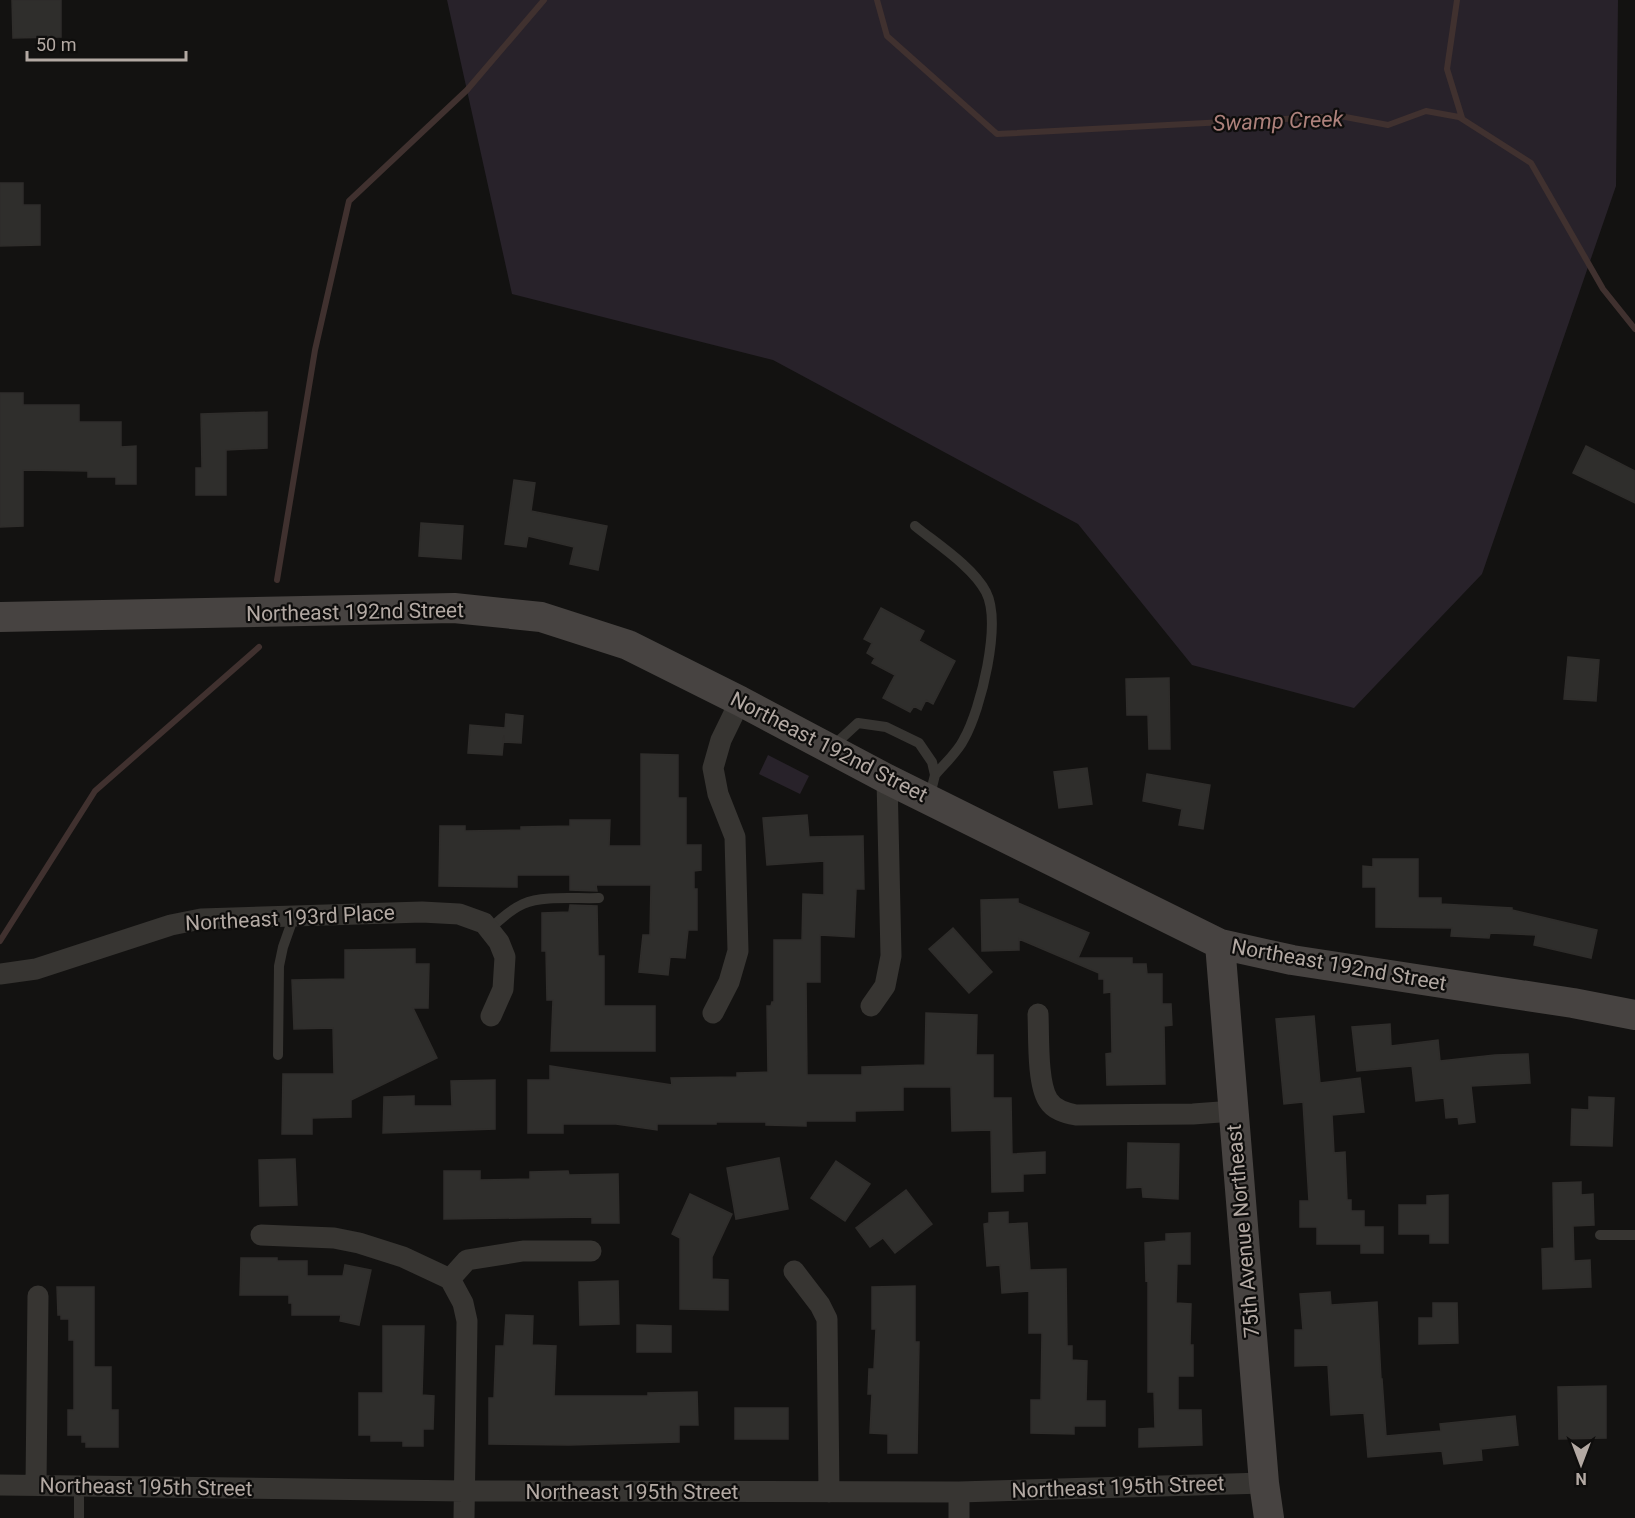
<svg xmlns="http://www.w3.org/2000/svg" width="1635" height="1518" font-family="Roboto,sans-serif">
	<rect width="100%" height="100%" fill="#131211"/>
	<path fill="#28222a" d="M447 0H1618L1616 186 1482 574 1354 708 1192 665 1078 524 773 360 512 294Z
		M768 755 809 776 800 794 759 774Z"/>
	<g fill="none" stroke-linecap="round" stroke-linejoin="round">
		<path stroke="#40312f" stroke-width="6" d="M877 0 887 36 997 134 1340 116 1388 125 1426 111 1459 117 1531 163 1603 289 1635 329
			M1457 0 1447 69 1462 118
			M277 580 315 350 349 201 467 90 544 0
			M0 941 95 791 259 647"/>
	</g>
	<path fill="#2f2e2c" stroke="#2f2d2b" stroke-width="1.5" d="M12 0H61V37L13 38Z
		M0 183H23V205H40V245L0 246Z
		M0 393H23V405H79V422H121V447L136 446V484H116V477H88V471L23 470V526L0 527Z
		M267 412V448L226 450V495H196V468H202L201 414Z
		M1586 446 1635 471V503L1573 473Z
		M514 480 535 483 531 511 607 526 598 570 570 564 574 547 528 536 526 547 505 544Z
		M421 523 463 526 461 559 419 556Z
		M881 608 924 631 919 641 955 661 933 704 926 700 921 710 914 706 910 712 883 698 895 675 872 663 875 658 867 653 872 643 864 639Z
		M1568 657 1599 660 1596 701 1564 699Z
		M1169 678 1170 749H1149L1148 715H1127L1126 679Z
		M506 714 523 716 521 743 504 742V735L502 755 468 753 470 725 505 728Z
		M641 754 678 755V798H686V845H701V870L694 871V889H697V930H688L685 958 670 957 668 975 639 972 643 935H650L651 885H596L597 891 570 890V875H517V887L439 886 440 826H465V831L521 830V827L570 826V820H610L609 846H641Z
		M1087 768 1092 804 1059 808 1054 772Z
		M1147 774 1210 785 1203 829 1179 825 1182 809 1143 801Z
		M807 815 809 837 863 836 864 889H856L854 937 820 935V982H806L807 1075H862V1067L925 1065 926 1013 977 1015 976 1055H993V1098H1011L1012 1154 1045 1152V1173L1023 1174V1191L992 1192 991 1130 952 1131 951 1087H903V1110L855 1111V1121H806V1126L766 1125V1122H716V1124H657V1130L616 1124H563V1133H528V1080H550V1066L672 1085 671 1078 737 1077V1073L768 1072 767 1006H771L772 1002H774V940H802L803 894 824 895V861L767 865 763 818Z
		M1373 859H1418V898H1441V904L1512 908V910L1597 930 1591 958 1534 945 1536 935 1490 933 1489 938 1451 936 1452 928 1376 927V887H1363V866L1373 867Z
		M1018 899V903L1089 933 1078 958H1132V964H1146L1147 974H1162V1004H1171L1172 1025 1164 1026 1165 1084 1107 1085 1106 1054 1112 1053 1111 992 1104 993V979H1099V973L1019 939V950L982 951 981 900Z
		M570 905 597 906 598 956H604V1006H655V1051H551L553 1000H547L546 951H542V913L569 912Z
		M953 928 992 972 969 993 929 949Z
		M415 949V964H429L428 1008H413L437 1058 351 1100V1117L312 1118V1134H282L283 1074H334L333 1028 294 1029 292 980 345 979V950Z
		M1314 1016 1320 1083 1360 1078 1364 1112 1332 1115 1334 1153 1345 1152 1347 1200H1351V1211H1364V1227H1383V1253H1361V1244H1317V1227H1300V1201H1309L1303 1102 1284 1104 1276 1019Z
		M1390 1024 1391 1046 1438 1040 1440 1061 1495 1055 1528 1054 1530 1083 1471 1086 1475 1122 1459 1124 1458 1117 1446 1118 1444 1098 1416 1101 1412 1066 1357 1071 1352 1027Z
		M495 1080V1129L383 1133 384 1097 414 1096V1106H452L451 1081Z
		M1589 1097 1614 1098 1612 1146 1571 1145 1572 1109 1589 1110Z
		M1128 1143 1179 1144 1178 1199 1143 1197 1142 1187 1127 1188Z
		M779 1158 788 1209 736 1219 727 1168Z
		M295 1159 297 1205 260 1206 259 1160Z
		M836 1161 870 1184 845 1221 811 1198Z
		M444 1171H480V1180L530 1179V1172L568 1171 569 1175 618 1174 619 1223H592V1217L444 1219Z
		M1581 1182V1195L1593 1194 1594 1225 1573 1226 1574 1261 1590 1260 1591 1287 1543 1289 1542 1249 1554 1248 1553 1183Z
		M906 1190 932 1224 895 1253 883 1238 870 1247 856 1228Z
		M690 1194 732 1214 712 1257V1279L728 1280V1310L680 1309V1238L672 1234Z
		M1448 1195V1243H1430V1234H1399V1205H1427V1196Z
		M1008 1212V1224L1027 1223 1030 1270 1066 1269 1067 1346H1072V1360L1087 1361 1086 1401H1105V1426H1074V1434L1031 1433V1400H1041L1042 1333H1029V1291L1002 1293 1000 1265 987 1266 984 1224 989 1223V1213Z
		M1190 1233V1264H1177L1176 1303 1191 1304 1190 1345H1193V1376H1178V1410H1201L1202 1445 1139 1447V1429L1155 1428 1154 1392H1148V1280L1146 1281 1145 1243 1166 1241V1234Z
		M241 1258H277V1261H307V1276H343L345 1265 371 1270 359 1325 340 1321 341 1315H292V1303H289V1295H240Z
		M618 1281 619 1324 580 1325 579 1282Z
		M915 1286V1342H919L917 1453H888V1434L870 1433 872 1394H868L869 1369H874L876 1329H872V1287Z
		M57 1287H94V1367H111V1410H118V1447H86V1442H82V1435H68V1410H74V1340H69V1319H61V1315H58Z
		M1330 1292 1331 1305 1377 1302 1381 1379H1382L1386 1436 1441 1431 1440 1424 1515 1416 1518 1445 1481 1449 1482 1460 1444 1464 1442 1451 1368 1457 1364 1413 1331 1415 1328 1365 1295 1366V1330H1303L1300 1294Z
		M1433 1303H1457L1458 1343 1419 1344V1318H1433Z
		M506 1315 533 1316 532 1345 556 1346 554 1396H648V1393L697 1392 698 1425H679V1442L569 1445 489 1444V1398H494L496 1346H504Z
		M637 1325 671 1326V1352H637Z
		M383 1326H424L422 1395 434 1396 433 1429H423V1446H403V1441H371V1435H359V1393H383Z
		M1606 1386V1438L1559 1439 1558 1387Z
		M735 1408H788V1439H735Z"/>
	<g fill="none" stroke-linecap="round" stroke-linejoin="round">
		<path stroke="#373532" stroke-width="10" d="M915 526C937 544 973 567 986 592 1002 623 981 709 964 739 958 752 944 764 935 775
			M832 747 858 723 886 727 919 743 932 762 935 775 929 799
			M489 930C499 920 510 910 523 904 543 895 577 899 599 898
			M278 1055 279 966 283 947 294 916
			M1600 1235H1635
			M79 1518V1486"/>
		<path stroke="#373532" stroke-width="21" d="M0 974 36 969 171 925 201 919 422 912 459 914 484 923 499 942 505 957 503 989 491 1016
			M871 1006 885 986 891 956 887 779
			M713 1013 729 982 738 951 735 837 718 794 713 768 721 740 740 701
			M1038 1014C1039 1036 1037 1083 1048 1100 1054 1110 1065 1113 1076 1115L1193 1114 1234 1111
			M261 1235 334 1238 359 1243 403 1257 450 1279 463 1303 467 1321 464 1518
			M794 1271 820 1305 827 1319 829 1492
			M450 1279 467 1260 523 1251H591
			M0 1485 464 1491 959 1492 1264 1483
			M36 1485 38 1296
			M959 1518V1492"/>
		<path stroke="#474341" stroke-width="30" d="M0 617 454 608 541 617 628 645 740 701 887 779 1220 944 1292 960 1573 1003 1635 1015
			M1220 944 1264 1483 1269 1518"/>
	</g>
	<g text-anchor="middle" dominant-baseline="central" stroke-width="4.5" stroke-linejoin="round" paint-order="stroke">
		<g font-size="21" fill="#b3a9a3" stroke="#0e0d0c">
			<text transform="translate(355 612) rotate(-1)">Northeast 192nd Street</text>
			<text transform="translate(829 747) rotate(27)">Northeast 192nd Street</text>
			<text transform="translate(290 918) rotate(-3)">Northeast 193rd Place</text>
			<text transform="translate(1339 965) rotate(10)">Northeast 192nd Street</text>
			<text transform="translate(1243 1231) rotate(-95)">75th Avenue Northeast</text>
			<text transform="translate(146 1487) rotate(1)">Northeast 195th Street</text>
			<text transform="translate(1118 1487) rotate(-2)">Northeast 195th Street</text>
			<text x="632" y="1492">Northeast 195th Street</text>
		</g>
		<g font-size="22" font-style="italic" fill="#ad817b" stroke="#0e0d0c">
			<text transform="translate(1278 121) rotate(-2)">Swamp Creek</text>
		</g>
	</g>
	<g transform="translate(1581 1464) rotate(180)" stroke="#0e0d0c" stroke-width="4.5" paint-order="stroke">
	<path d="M0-4.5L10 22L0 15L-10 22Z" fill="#b3a9a3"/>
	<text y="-9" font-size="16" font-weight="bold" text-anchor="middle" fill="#b3a9a3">N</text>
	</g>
	<path d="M27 51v9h159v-9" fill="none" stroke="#b3a9a3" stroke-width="3"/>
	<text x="36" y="51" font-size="18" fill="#b3a9a3" stroke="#0e0d0c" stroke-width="4.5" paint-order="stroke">50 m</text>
</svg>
